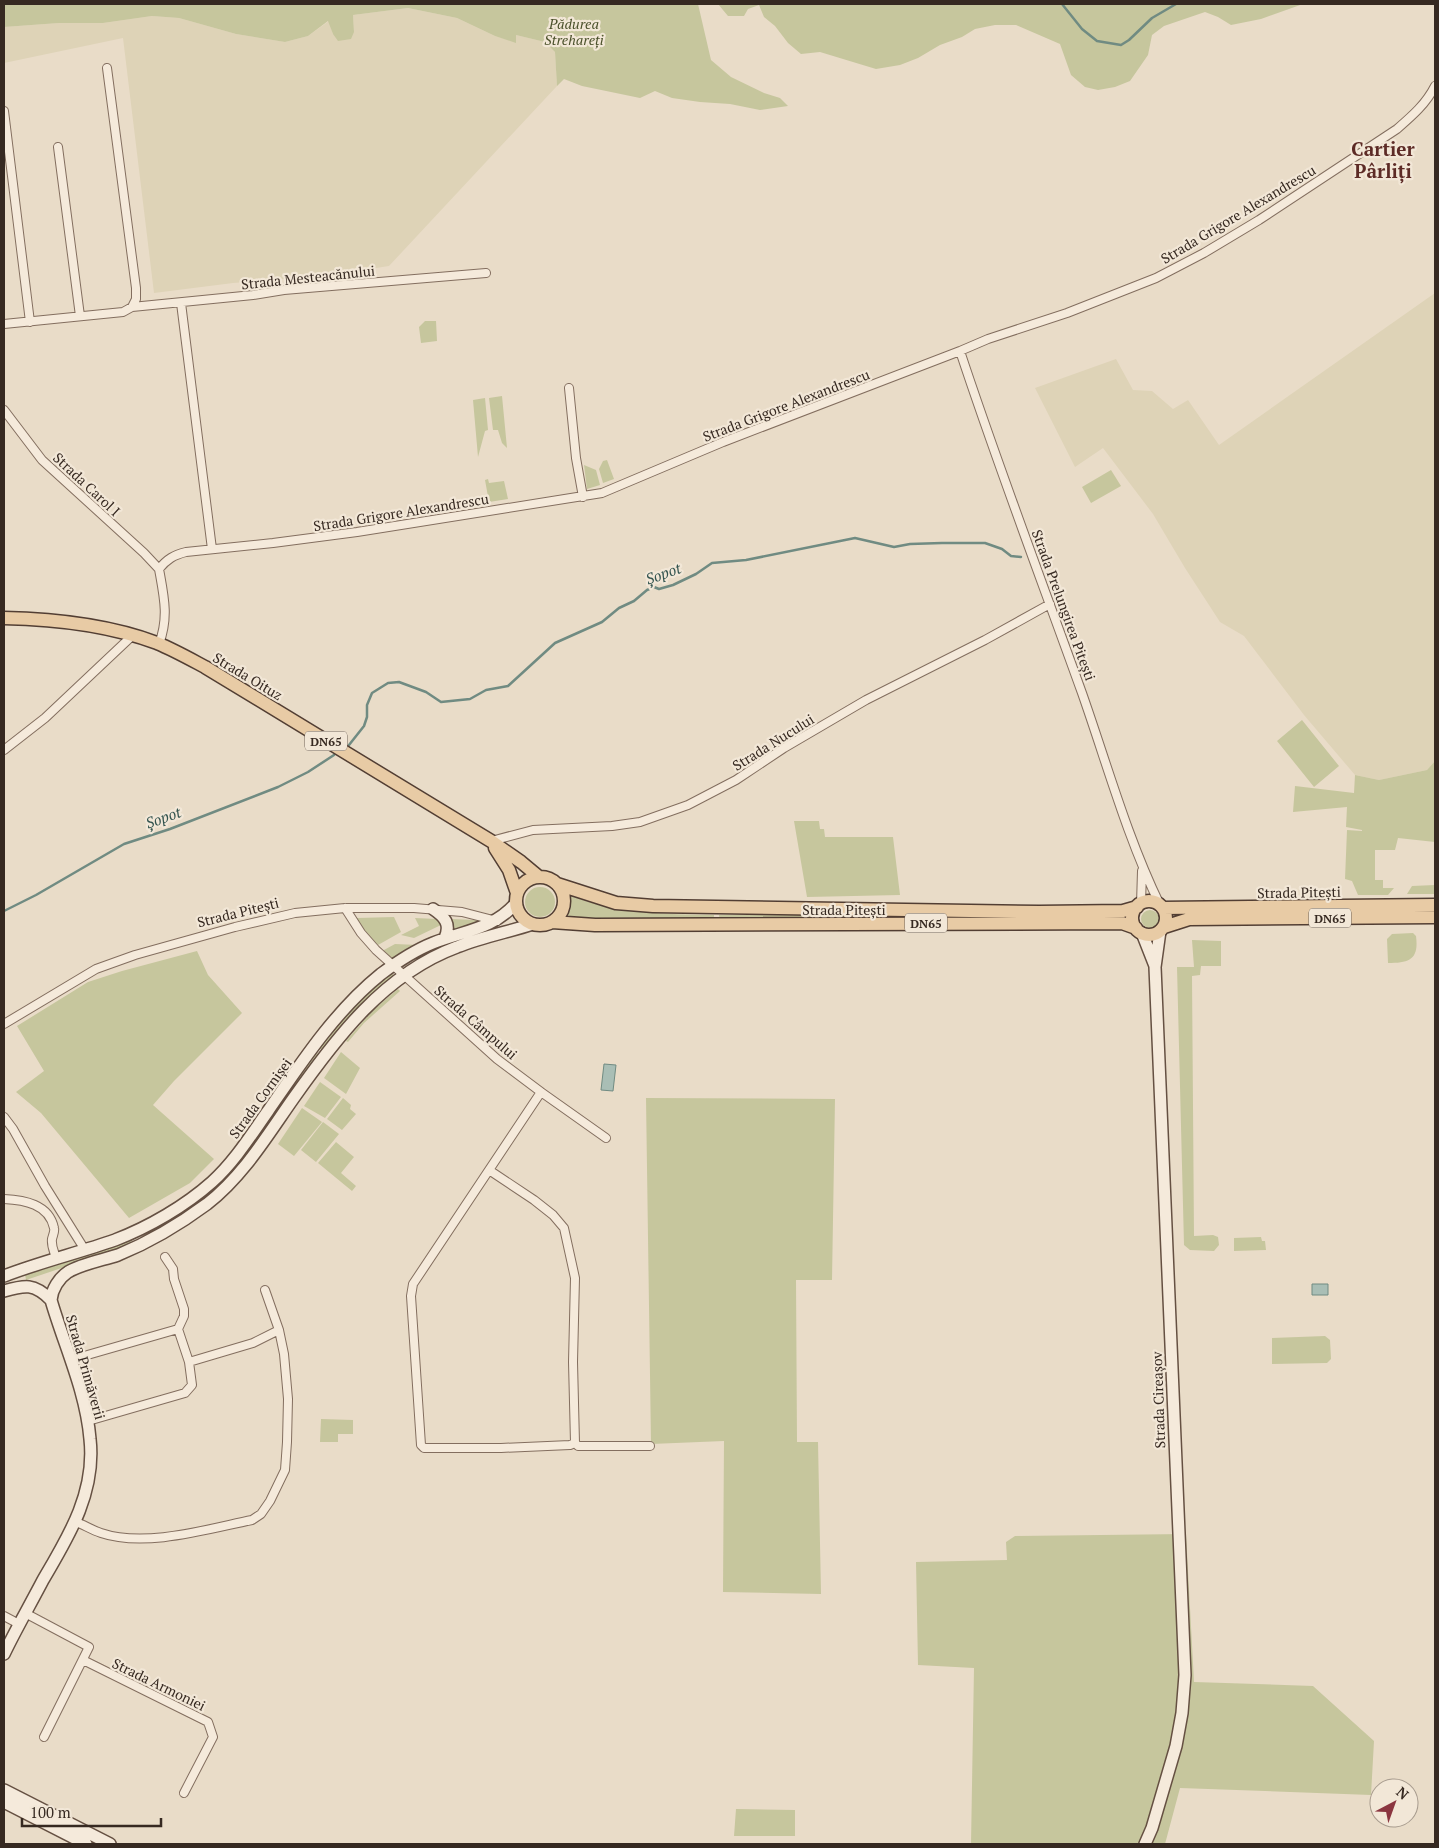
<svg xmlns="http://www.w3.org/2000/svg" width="1439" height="1848" font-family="'PT Serif',serif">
	<rect width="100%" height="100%" fill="#e9dcc8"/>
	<path fill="#ded3b7" d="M408 8 457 18 495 36 516 42V35L545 42 555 52 557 86 389 266 323 276 233 283 154 293 123 38 4 63V27L59 23H103L152 16 179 18 236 34 285 42 308 36 329 21 333 34 354 32 353 15Z
		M1435 293V761L1427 770 1379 780 1355 775 1304 715 1244 636 1220 622 1185 568 1153 514 1103 448 1075 467 1035 388 1116 359 1133 390 1152 391 1173 409 1188 400 1219 445Z"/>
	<path fill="#c6c69d" d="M4 4H698L711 60 731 77 764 93 780 98 788 106 760 110 730 104 700 102 672 98 655 91 640 98 582 86 564 79 557 86 555 52 545 42 516 35V43L495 36 457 18 408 8 353 15 354 32 351 39 338 41 333 34 328 21 308 36 285 42 236 34 179 18 152 16 103 23H59L4 27Z
		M718 4H1303L1261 19 1231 25 1218 17 1205 12 1164 26 1152 35 1148 55 1130 81 1115 87 1098 90 1085 87 1071 75 1060 44 1016 25H995L975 29 962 37 940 45 918 58 900 65 876 69 820 52 801 54 788 43 775 26 764 17 759 5 748 9 744 16H728Z
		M425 321H436L437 341 421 343 419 327Z
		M502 396 507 448 502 443 498 430H493L489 398Z
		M485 398 488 430 485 431 478 457 473 400Z
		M607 460 614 479 603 483 599 469 603 461Z
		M584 465 596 470 600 485 587 489Z
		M1111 470 1121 486 1091 503 1082 487Z
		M488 479 489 483 504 481 508 499 489 502 485 480Z
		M1302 720 1339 766 1314 787 1277 741Z
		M1435 761V842L1398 838 1395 850H1375V880H1383V888H1394L1388 895H1358L1352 881 1345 879 1347 830 1362 831V830L1346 827 1347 807 1293 812 1295 786 1354 793 1355 775 1379 780 1427 770Z
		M794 821H819L820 829H824L825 837H893L900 895 807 897Z
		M1435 885V894H1407L1412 886Z
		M525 902a15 15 0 1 1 30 0a15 15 0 1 1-30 0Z
		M569 895C614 914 666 914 714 915V922L563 920 568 912Z
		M1141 919a9 9 0 1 1 18 0a9 9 0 1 1-18 0Z
		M719 915H902L905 916V919L720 922Z
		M394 917 401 932 378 945 355 921 357 918Z
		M415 918 437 919 441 925 414 938 401 935 419 926Z
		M450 919 477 920 478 922 452 931Z
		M1413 933 1416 936C1419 959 1410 963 1388 963L1387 939 1392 934Z
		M1192 940 1221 941V966H1201L1200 975 1192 976 1194 1236 1213 1235 1218 1237 1219 1245 1214 1251 1190 1250 1184 1245 1177 967H1194Z
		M395 944 418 945 394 960 389 959 384 953V950Z
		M197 951 208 975 242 1013 174 1081 153 1105 214 1159 190 1183 129 1218 41 1113 16 1092 44 1071 17 1026 88 982 122 971Z
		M392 973 394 976 324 1051 319 1048 356 1003Z
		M398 989 400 991 364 1023 348 1042 346 1041 373 1010Z
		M341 1052 360 1068 346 1094 324 1078Z
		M317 1053 321 1056 244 1160 240 1158Z
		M320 1082 341 1097 325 1118 304 1106Z
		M343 1098 351 1105 350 1109 356 1114 342 1130 327 1119Z
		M646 1098 835 1099 832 1280H796L797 1442H818L821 1594 723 1592 724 1441 651 1444Z
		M302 1108 322 1122 294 1156 278 1144Z
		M323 1122 339 1134 316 1162 301 1150Z
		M336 1142 354 1157 341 1173 356 1186 352 1191 318 1163Z
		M1261 1237 1262 1241H1265L1266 1250 1234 1251V1238Z
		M132 1239 131 1242 115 1250 26 1280 25 1274Z
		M1325 1336 1330 1340 1331 1359 1327 1363 1272 1364V1338Z
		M321 1419 353 1420V1434H338V1442H320Z
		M1186 1534 1194 1682 1313 1686 1374 1741 1371 1795 1180 1788 1165 1844H971L974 1668 918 1665 916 1562 1007 1560 1006 1542 1015 1536Z
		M736 1809 795 1810V1836H734Z"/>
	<path fill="#a9beb5" stroke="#708b82" d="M604 1064 616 1065 613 1091 601 1090Z
		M1312 1284H1328V1295H1312Z"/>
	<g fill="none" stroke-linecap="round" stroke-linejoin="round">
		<path stroke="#708b82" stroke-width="2.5" d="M1062 4 1082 29 1097 41 1121 45 1129 40 1152 18 1176 4
			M349 745 364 726 367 717V705L372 693 388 683 399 682 426 692 441 702 470 699 486 690 508 686 555 643 602 622 619 608 634 601 647 590 654 587 659 589 673 585 696 574 712 563 746 560 855 538 894 547 910 544 942 543H985L1002 549 1011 556 1021 557
			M4 911 36 895 124 844 170 829 278 787 308 772 334 755"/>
		<defs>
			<path id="street" d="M107 68 136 288V299L132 307
				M4 111 30 322
				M58 147 80 316
				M181 303 212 549
				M4 324 123 312 132 307 253 295 284 290 486 273
				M960 351C998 466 1041 579 1082 693 1107 764 1127 837 1160 905
				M569 388 576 458 583 497
				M4 410 42 460 144 553 159 569
				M159 644C169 617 164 597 159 569 167 559 174 555 186 552L273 543 357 532 602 493 723 442 960 351 988 339 1067 313 1156 278 1204 253 1259 220 1397 129C1412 116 1426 104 1435 86
				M4 750 45 718 133 635
				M491 841 533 830 612 826 640 822 688 805 736 780 784 748 866 700 985 640 1050 604
				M1141 904 1142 871
				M345 908 361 933 376 950 497 1059 541 1092 606 1138
				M4 1024 96 969 135 955 235 927 295 913 345 908H414L462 912 497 921
				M541 1092 413 1284 411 1296 421 1445 424 1448H501L570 1445 575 1443 578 1446H650
				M4 1117 13 1129 45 1186 85 1250
				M489 1170 534 1200 553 1215 564 1228 575 1278 573 1362 575 1443
				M4 1199C24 1200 49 1204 54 1228 55 1231 53 1235 52 1239 51 1246 54 1251 56 1258
				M70 1360 178 1329
				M189 1362 253 1343 279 1330
				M88 1421 185 1393 192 1385 189 1362 178 1329 184 1316V1309L174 1279 173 1269 165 1257
				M76 1522C84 1525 92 1530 101 1533 145 1548 208 1529 252 1520L261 1514 270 1501 285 1470 287 1442 288 1399 284 1354 279 1330 265 1290
				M25 1613 89 1647 44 1737
				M4 1616 19 1624
				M83 1660 208 1722 213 1737 184 1793"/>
			<path id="secondary" d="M433 909C445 917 451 924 445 938
				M1142 933 1155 966
				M4 1276C40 1262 78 1253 115 1240 149 1227 185 1206 212 1182 235 1161 251 1135 268 1111 301 1063 335 1011 381 974 397 962 413 951 433 943 463 931 494 929 516 903
				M4 1291C25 1285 34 1283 51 1300 64 1345 86 1391 90 1439 96 1492 69 1536 43 1580 30 1605 16 1629 4 1654
				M51 1300C52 1289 59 1278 68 1272 81 1264 103 1260 118 1255 150 1242 180 1224 207 1204 243 1176 267 1136 293 1099 336 1038 384 974 457 947 482 937 508 932 533 924
				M4 1790 110 1844
				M4 1802 86 1844
				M1145 1844 1152 1828 1176 1746 1182 1713 1185 1675 1155 967 1160 931"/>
			<path id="primary" d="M4 618C55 619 109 625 157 643 174 650 190 659 205 667L491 841 521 862 539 877
				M495 848 509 870 517 893
				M516 901a24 24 0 1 1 48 0a24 24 0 1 1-48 0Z
				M557 884 616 903 653 906 1039 912 1123 911 1137 907
				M1132 918a17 17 0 1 1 34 0a17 17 0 1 1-34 0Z
				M1163 908 1435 905
				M552 922 595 925 1122 923 1136 928
				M1164 927 1189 919 1435 917"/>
		</defs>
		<use href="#street" stroke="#836e5f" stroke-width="10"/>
		<use href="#secondary" stroke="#655042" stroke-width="14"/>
		<use href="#primary" stroke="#523e33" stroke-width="15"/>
		<use href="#street" stroke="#f5eadb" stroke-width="8"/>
		<use href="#secondary" stroke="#f5eadb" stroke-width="11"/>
		<use href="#primary" stroke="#e8cba5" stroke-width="12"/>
	</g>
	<g text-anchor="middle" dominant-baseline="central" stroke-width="4.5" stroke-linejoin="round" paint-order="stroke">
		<g fill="#f2e7d7" stroke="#6e6258" stroke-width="1">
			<rect x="305" y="731.5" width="42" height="19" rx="4"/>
			<rect x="1309" y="908.5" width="42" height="19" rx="4"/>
			<rect x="905" y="913.5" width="42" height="19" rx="4"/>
		</g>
		<g font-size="12" font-weight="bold" fill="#362921">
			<text x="326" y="741">DN65</text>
			<text x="1330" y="918">DN65</text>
			<text x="926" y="923">DN65</text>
		</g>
		<g font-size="14" font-style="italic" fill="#4a502a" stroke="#f2e7d7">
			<text x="574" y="23">Pădurea<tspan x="574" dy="16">Strehareți</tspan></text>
		</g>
		<g font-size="14" fill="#362921" stroke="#f2e7d7">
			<text transform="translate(1238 214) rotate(-31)">Strada Grigore Alexandrescu</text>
			<text transform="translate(308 277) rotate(-6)">Strada Mesteacănului</text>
			<text transform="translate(786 405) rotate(-21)">Strada Grigore Alexandrescu</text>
			<text transform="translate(87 484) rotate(43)">Strada Carol I</text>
			<text transform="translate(401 512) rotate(-9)">Strada Grigore Alexandrescu</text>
			<text transform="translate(1064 605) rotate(70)">Strada Prelungirea Pitești</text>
			<text transform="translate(248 676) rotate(31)">Strada Oituz</text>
			<text transform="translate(773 742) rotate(-32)">Strada Nucului</text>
			<text transform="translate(1299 892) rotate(-1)">Strada Pitești</text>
			<text x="844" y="909">Strada Pitești</text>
			<text transform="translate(238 912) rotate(-14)">Strada Pitești</text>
			<text transform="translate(476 1022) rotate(41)">Strada Câmpului</text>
			<text transform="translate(260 1098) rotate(-54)">Strada Cornișei</text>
			<text transform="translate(86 1367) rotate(74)">Strada Primăverii</text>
			<text transform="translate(1158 1400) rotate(-92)">Strada Cireașov</text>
			<text transform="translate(159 1684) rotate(26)">Strada Armoniei</text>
		</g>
		<g font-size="15" font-style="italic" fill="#32534e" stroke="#f2e7d7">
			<text transform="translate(663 573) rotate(-20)">Șopot</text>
			<text transform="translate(163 817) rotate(-20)">Șopot</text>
		</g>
		<g font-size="19" font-weight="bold" fill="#5d2b26" stroke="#f2e7d7">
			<text x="1383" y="148">Cartier<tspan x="1383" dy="22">Pârliți</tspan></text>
		</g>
	</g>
	<rect width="1439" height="1848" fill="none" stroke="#362921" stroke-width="10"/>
	<g transform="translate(1394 1803) rotate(41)"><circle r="24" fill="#f2e7d7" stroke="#a79b8e"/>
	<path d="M0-4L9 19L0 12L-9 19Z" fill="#8b3640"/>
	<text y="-8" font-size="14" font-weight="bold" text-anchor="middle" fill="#362921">N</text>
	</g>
	<path d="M22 1818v8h139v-8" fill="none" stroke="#362921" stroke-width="2.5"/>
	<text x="30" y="1818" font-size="15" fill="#362921" stroke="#f2e7d7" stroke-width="4" paint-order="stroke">100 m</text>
</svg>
